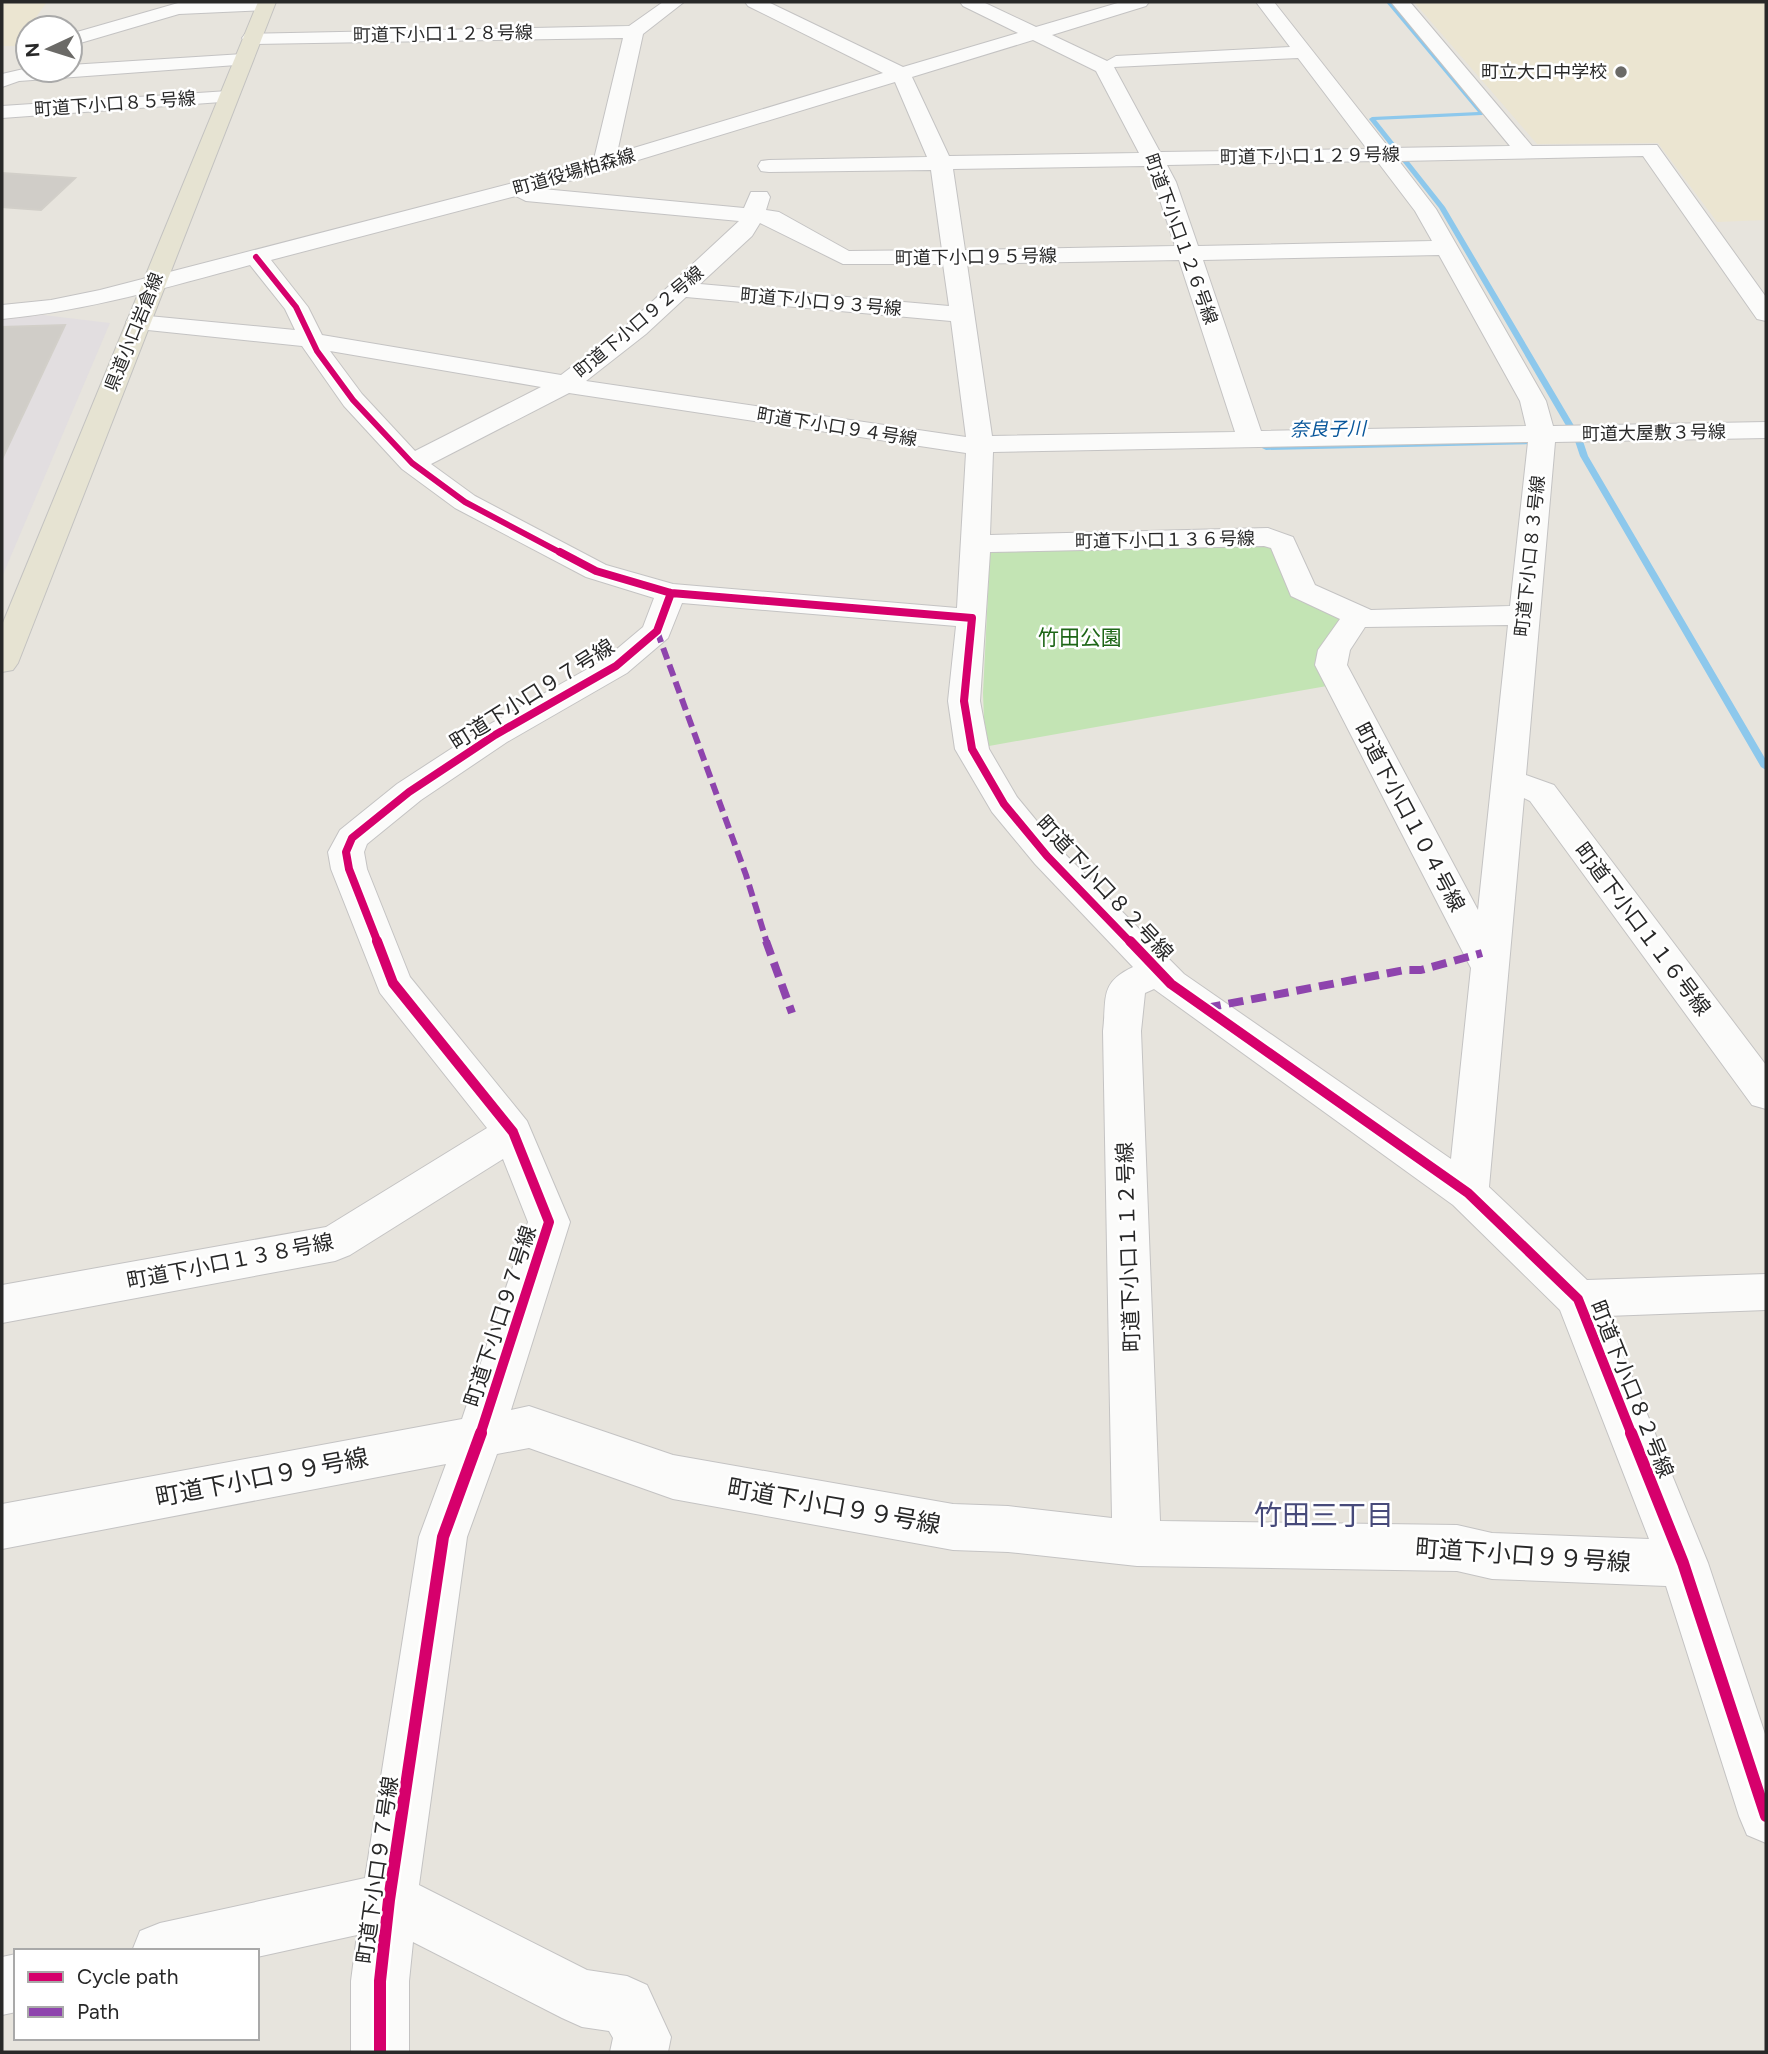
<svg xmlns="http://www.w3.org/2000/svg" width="1768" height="2054" font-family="Figtree,'Noto Sans JP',sans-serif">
	<rect width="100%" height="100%" fill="#e7e4dd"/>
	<path fill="#e2dee0" d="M43 315 110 323 2 577V318Z"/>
	<path fill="#ebe5d1" d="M2 2H47L15 46H2Z
		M1414 2H1766V220L1717 222 1658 143 1537 144Z"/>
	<path fill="#c3e4b4" d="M1267 543 1336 612 1343 624 1327 686 989 746 984 719 983 693 990 553 1000 548Z"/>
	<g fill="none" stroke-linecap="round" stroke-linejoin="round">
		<path fill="#8dc8ec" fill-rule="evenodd" d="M1386 2H1391L1485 113 1482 115 1376 120 1445 207 1583 441 1588 456 1766 760V770L1761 767 1580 456 1575 441 1439 208 1369 119 1372 117 1478 112Z
			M1259 433H1265L1269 446 1540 440 1544 442 1540 444 1266 450 1262 448 1258 435Z"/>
	</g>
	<path fill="#d0cdc8" stroke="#d2cfc9" stroke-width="2" d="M2 173 75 178 41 210 2 207Z
		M65 325 2 459V327Z"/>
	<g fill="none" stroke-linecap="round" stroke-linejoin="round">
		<defs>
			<path id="minor" d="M208 2H274L275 4 266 10 179 14 70 46V34L178 3Z
				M663 2H684L643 34 617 153 883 73 748 6 745 2H768L903 67 1018 33 963 6 960 2H983L1036 27 1121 2H1149L1146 6 1052 35 1107 61 1116 56 1290 47 1256 2H1274L1389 148 1510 146 1391 2H1410L1532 146 1657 145 1766 297V321L1757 319 1643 156 1399 161 1436 209 1546 401 1553 426 1766 422V438L1555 442 1526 775 1554 785 1766 1065V1109L1752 1105 1530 801 1524 798 1489 1187 1587 1280 1766 1274V1310L1607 1316 1708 1563 1766 1737V1843L1747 1835 1739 1816 1666 1586 1492 1579 1457 1571 1137 1566 1008 1552 953 1550 673 1499 529 1448 497 1454 467 1537 419 1885 587 1970 627 1976 647 1985 671 2037 668 2052H610L613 2038 609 2031 582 2027 562 2018 413 1942 409 1981V2052H351V1981L357 1935 257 1957V1951H132L140 1931 160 1923 365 1878 419 1537 446 1464 2 1549V1504L462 1419 528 1222 503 1159 350 1255 335 1261 2 1323V1285L326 1227 487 1128 380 993 331 869 328 852 340 830 397 784 483 728 605 659 643 627 654 598 586 577 455 508 402 469 344 406 302 346 138 329 129 327 126 322 129 317 138 315 295 330 285 309 250 265C168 287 87 311 2 319V305L51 300 100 290 521 181 594 159 623 38 252 44 245 42 242 38 245 34 629 26ZM1033 40 1096 71 1139 153 949 156 912 77ZM1298 58 1367 149 1160 152 1114 67ZM895 82 927 157 769 160 761 161 758 166 761 171 769 172 931 170 942 250 849 251 779 212 766 210 770 197 767 192H751L744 208 543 189ZM1377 161 1415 211 1432 241 1198 246 1176 182 1167 165ZM1146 166 1154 182 1175 246 965 250 953 169ZM516 196 526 201 739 221 628 324 561 375 322 335 308 307 271 260ZM760 223 843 264H943L949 306 700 284 752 236ZM1439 255 1520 401 1526 426 1261 431 1203 260ZM1179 260 1235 432 992 436 967 264ZM686 297 951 321 966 437 586 381 646 334ZM330 351 541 387 415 451 362 394ZM569 393 966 453 957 608 673 584 606 565 475 496 431 464ZM1528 442 1510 606 1371 610 1315 585 1293 537 1268 528 990 535 993 452ZM1264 546 1271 548 1291 596 1340 619 1318 650 1315 665 1471 968 1451 1159 1184 974 1059 848 1017 797 989 749 980 701 990 552ZM682 603 956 626 948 701 955 749 992 812 1035 864 1133 967C1099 983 1107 998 1103 1031L1112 1518 1008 1506 953 1504 673 1455 529 1406 511 1410 570 1222 527 1121 410 977 367 869 364 852 367 844 421 800 507 742 627 673 668 638ZM1508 625 1478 910 1347 665 1350 650 1365 627ZM1154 989 1453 1205 1560 1310 1649 1539 1492 1533 1457 1525 1160 1521 1141 1031 1145 993Z
				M243 54 250 56 253 60 250 64 19 81 2 87V74L28 68 70 70V65Z
				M228 91 235 93 238 97 235 101 2 118V106Z
				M16 1954V2012L2 2015V1957Z"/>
			<path id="major" d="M258 2H276L18 663 13 670 2 672V625Z"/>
		</defs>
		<use href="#minor" stroke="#c4c3c3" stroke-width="2"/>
		<use href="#major" stroke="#c3c2c0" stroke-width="2"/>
		<use href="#minor" fill="#fbfbfa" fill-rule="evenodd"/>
		<use href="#major" fill="#e6e3d2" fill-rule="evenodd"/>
		<path stroke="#8e44ad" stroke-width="6" stroke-dasharray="12 6" stroke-linecap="butt" d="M657 631 746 875 767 943"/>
		<path stroke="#8e44ad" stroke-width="8" stroke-dasharray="15 8" stroke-linecap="butt" d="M766 941 792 1013
			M1206 1008 1405 970H1421L1482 953"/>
		<defs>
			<path id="cycleway-far3" d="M256 257 296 307 317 351 353 400 412 463 465 502 563 554"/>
			<path id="cycleway-far2" d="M560 552 596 571 671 593 972 618 964 701 972 749 1004 804 1047 856 1131 943
				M378 943 349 869 346 852 352 838 409 792 495 735 616 666 657 631 671 593"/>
			<path id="cycleway-far1" d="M377 941 393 983 513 1132 549 1222 480 1435
				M1130 941 1171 984 1468 1193 1578 1299 1632 1435"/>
			<path id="cycleway" d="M1631 1433 1683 1563 1766 1816
				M380 2052V1981L389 1900 443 1537 481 1433"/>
		</defs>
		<use href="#cycleway-far3" stroke="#fff" stroke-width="9"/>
		<use href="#cycleway-far2" stroke="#fff" stroke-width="11"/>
		<use href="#cycleway-far1" stroke="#fff" stroke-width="14"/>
		<use href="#cycleway" stroke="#fff" stroke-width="17"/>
		<use href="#cycleway-far3" stroke="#d6006c" stroke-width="6"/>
		<use href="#cycleway-far2" stroke="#d6006c" stroke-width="8"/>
		<use href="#cycleway-far1" stroke="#d6006c" stroke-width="10"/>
		<use href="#cycleway" stroke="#d6006c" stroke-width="12"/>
	</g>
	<circle fill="#6b6a67" stroke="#fff" stroke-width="2.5" cx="1621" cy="72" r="7"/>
	<g text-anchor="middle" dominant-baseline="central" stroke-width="5" stroke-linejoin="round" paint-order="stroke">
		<g font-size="18" fill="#282828" stroke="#fff">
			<text transform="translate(443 34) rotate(-1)">町道下小口１２８号線</text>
			<text transform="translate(115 104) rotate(-4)">町道下小口８５号線</text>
			<text transform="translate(1310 156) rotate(-1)">町道下小口１２９号線</text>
			<text transform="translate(574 172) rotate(-16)">町道役場柏森線</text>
			<text transform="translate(1181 239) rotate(70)">町道下小口１２６号線</text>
			<text transform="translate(976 257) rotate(-1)">町道下小口９５号線</text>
			<text transform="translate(821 302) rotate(5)">町道下小口９３号線</text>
			<text transform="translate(639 322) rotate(-40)">町道下小口９２号線</text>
			<text transform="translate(134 332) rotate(-68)">県道小口岩倉線</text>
			<text transform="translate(837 427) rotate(9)">町道下小口９４号線</text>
			<text transform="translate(1654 433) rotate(-1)">町道大屋敷３号線</text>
			<text transform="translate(1165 540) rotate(-1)">町道下小口１３６号線</text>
			<text transform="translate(1530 556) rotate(-84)">町道下小口８３号線</text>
		</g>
		<g font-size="18" fill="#282828" stroke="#fff" text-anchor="end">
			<text x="1607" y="72">町立大口中学校</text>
		</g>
		<g font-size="19" font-style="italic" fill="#09579b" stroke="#fff">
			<text transform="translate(1328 429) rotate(-1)">奈良子川</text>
		</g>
		<g font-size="21" fill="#1e6617" stroke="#fff">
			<text x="1080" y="637">竹田公園</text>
		</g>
		<g font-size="21" fill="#282828" stroke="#fff">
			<text transform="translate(532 694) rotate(-32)">町道下小口９７号線</text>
			<text transform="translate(1410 817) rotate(62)">町道下小口１０４号線</text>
			<text transform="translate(1105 888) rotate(47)">町道下小口８２号線</text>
			<text transform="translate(1643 929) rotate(53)">町道下小口１１６号線</text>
			<text transform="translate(1128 1247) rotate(-92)">町道下小口１１２号線</text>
			<text transform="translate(230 1261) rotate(-11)">町道下小口１３８号線</text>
			<text transform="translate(500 1316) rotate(-72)">町道下小口９７号線</text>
			<text transform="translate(1632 1389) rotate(68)">町道下小口８２号線</text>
			<text transform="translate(377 1870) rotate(-82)">町道下小口９７号線</text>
		</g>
		<g font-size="24" fill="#282828" stroke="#fff">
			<text transform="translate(262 1477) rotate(-11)">町道下小口９９号線</text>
			<text transform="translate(834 1506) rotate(10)">町道下小口９９号線</text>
			<text transform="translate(1523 1555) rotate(4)">町道下小口９９号線</text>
		</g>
		<g font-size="28" fill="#474a7a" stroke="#fff">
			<text x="1324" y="1515">竹田三丁目</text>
		</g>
	</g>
	<rect width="1768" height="2054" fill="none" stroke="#282828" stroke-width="7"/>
	<rect x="14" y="1949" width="245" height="91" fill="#ffffff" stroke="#a9a9a9" stroke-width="2"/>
	<rect x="28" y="1972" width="35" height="10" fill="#d6006c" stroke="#a9a9a9" stroke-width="2"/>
	<text x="77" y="1984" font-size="21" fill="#282828">Cycle path</text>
	<rect x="28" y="2007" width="35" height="10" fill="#8e44ad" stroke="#a9a9a9" stroke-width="2"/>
	<text x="77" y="2019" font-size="21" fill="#282828">Path</text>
	<g transform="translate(49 49) rotate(266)"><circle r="33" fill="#ffffff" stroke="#a9a9a9" stroke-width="2"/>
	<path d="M0-5L12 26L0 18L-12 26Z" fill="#6b6a67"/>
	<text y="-10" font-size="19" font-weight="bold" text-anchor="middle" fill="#282828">N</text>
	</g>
</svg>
